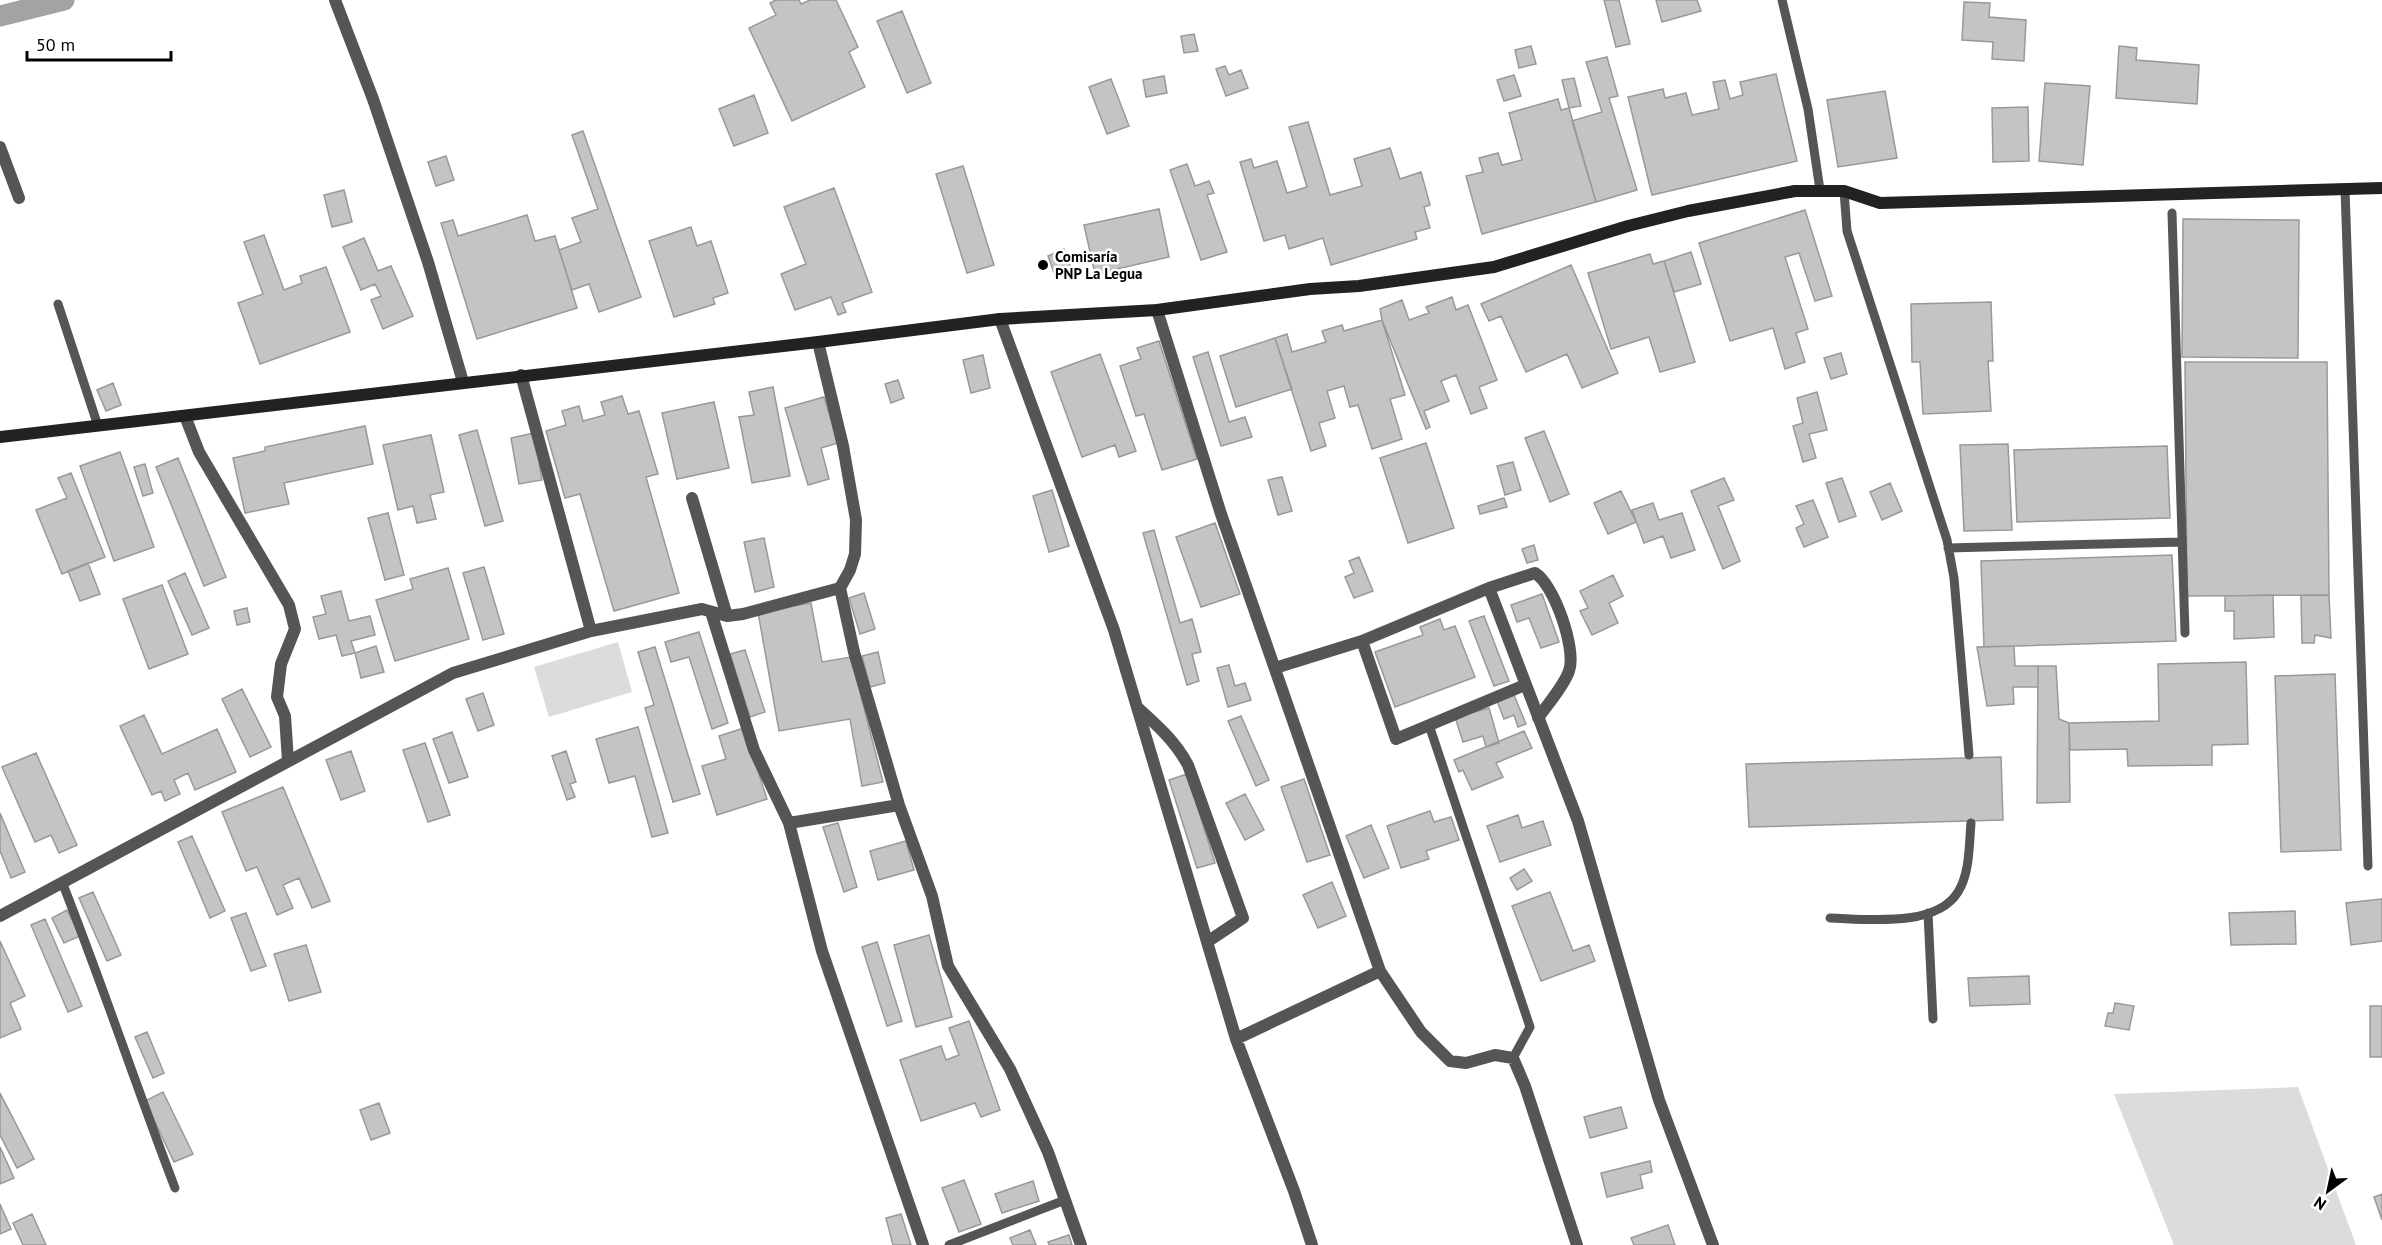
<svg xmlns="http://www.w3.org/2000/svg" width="2382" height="1245" font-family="'PT Sans',sans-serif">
	<rect width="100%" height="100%" fill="#fff"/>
	<path fill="#dcdcdc" d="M618 642 632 692 549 717 534 667Z
		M2298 1087 2356 1245H2174L2114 1094Z"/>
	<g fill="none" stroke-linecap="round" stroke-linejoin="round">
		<path stroke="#a3a3a3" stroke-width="21" d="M0 16 64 0"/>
	</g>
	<path fill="#c4c4c4" stroke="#999" stroke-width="1.5" d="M776 0H799L801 4 810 0H836L858 47 849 52 865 87 792 121 749 28 776 15 770 3Z
		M1604 0H1619L1630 44 1616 47Z
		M1656 0H1697L1701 11 1662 22Z
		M1964 2 1990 3 1989 17 2026 20 2024 61 1992 59 1993 42 1962 40Z
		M902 11 931 83 907 93 877 21Z
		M1194 34 1198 51 1184 53 1181 36Z
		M1531 46 1536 64 1519 68 1515 50Z
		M2119 46 2137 48 2136 60 2199 65 2197 104 2116 98Z
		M1607 57 1618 96 1609 98 1637 190 1596 202 1572 121 1602 112 1586 62Z
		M1225 66 1229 75 1241 70 1248 88 1226 96 1216 69Z
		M1776 74 1797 161 1652 195 1628 97 1663 89 1665 98 1686 93 1692 115 1719 109 1713 82 1725 80 1730 99 1743 95 1740 82Z
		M1514 75 1521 96 1504 101 1497 80Z
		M1164 76 1167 93 1146 97 1143 80Z
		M1574 78 1581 106 1569 108 1562 80Z
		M1111 79 1129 126 1107 134 1089 87Z
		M2045 83 2090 86 2083 165 2039 161Z
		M1885 91 1897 158 1838 167 1827 100Z
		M754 95 768 133 734 146 719 109Z
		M1558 99 1561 110 1569 108 1596 202 1482 234 1466 176 1483 172 1479 158 1498 153 1502 165 1522 160 1509 113Z
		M2028 107 2029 161 1993 162 1992 108Z
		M1308 122 1330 195 1362 186 1354 159 1390 148 1400 179 1421 172 1430 205 1424 207 1430 228 1415 232 1417 239 1331 265 1323 238 1289 249 1285 235 1264 241 1240 162 1251 159 1254 168 1277 161 1287 193 1307 187 1289 127Z
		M583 131 641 297 599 312 589 284 572 290 559 250 581 242 572 218 598 209 572 135Z
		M446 156 454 180 436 186 428 162Z
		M1187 164 1195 186 1209 181 1214 193 1207 195 1227 252 1201 260 1170 170Z
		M963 166 994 265 967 273 936 174Z
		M834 188 872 292 842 303 846 312 838 315 831 297 795 310 781 274 806 264 784 207Z
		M344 190 352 222 332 227 324 195Z
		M1159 209 1169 257 1095 274 1084 225Z
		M1805 210 1832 296 1815 301 1799 253 1785 257 1808 329 1796 333 1805 362 1785 369 1773 328 1730 341 1699 243Z
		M527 215 535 241 555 236 577 308 477 339 441 223 453 220 458 236Z
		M2183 219 2299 220 2298 358 2182 357Z
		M691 227 697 246 711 241 728 293 713 298 715 304 674 317 649 241Z
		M264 235 284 290 302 283 300 276 326 267 350 332 260 364 238 303 263 294 244 242Z
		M364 238 378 271 391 266 413 316 383 329 371 300 381 296 375 284 361 290 343 247Z
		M1064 249 1073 273 1055 276 1048 256Z
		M1691 252 1701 284 1674 292 1664 261Z
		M1650 254 1653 264 1664 261 1695 362 1660 372 1649 337 1611 349 1588 273Z
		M1571 265 1618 373 1582 388 1567 354 1526 372 1501 316 1489 321 1481 304Z
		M1452 297 1456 310 1468 305 1497 380 1479 387 1487 408 1471 414 1456 375 1441 381 1449 401 1424 411 1430 427 1426 429 1382 320 1380 309 1402 300 1409 320 1429 313 1426 307Z
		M1991 302 1993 361H1988L1991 411 1923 414 1920 362H1912L1911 304Z
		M1382 320 1405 395 1390 399 1402 439 1372 449 1358 405 1350 407 1344 386 1327 391 1335 418 1319 423 1326 446 1311 451 1275 338 1287 334 1292 352 1326 342 1322 331 1342 325 1344 331Z
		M1275 338 1292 389 1236 407 1220 356Z
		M1159 341 1197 459 1162 470 1144 414 1136 416 1120 366 1141 359 1137 348Z
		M1208 352 1229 422 1245 417 1252 437 1221 446 1193 357Z
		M1841 353 1847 374 1831 379 1824 358Z
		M1100 354 1136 451 1119 457 1115 445 1082 457 1051 372Z
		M983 355 990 388 971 393 963 360Z
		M2185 362H2327L2329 595 2187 596Z
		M898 380 904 398 891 403 885 384Z
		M113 383 121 405 106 411 97 390Z
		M773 387 790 476 752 483 739 417 754 415 749 392Z
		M1817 392 1827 430 1809 434 1816 458 1803 462 1793 426 1803 423 1797 398Z
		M622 396 628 414 639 411 658 474 646 477 679 593 614 611 580 494 565 498 546 431 566 425 562 411 579 406 583 421 605 415 601 402Z
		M824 397 838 443 821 448 829 479 808 485 785 408Z
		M714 402 729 468 677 479 662 413Z
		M365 426 373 464 284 483 289 504 245 513 233 458 265 451V447Z
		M477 430 503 521 485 526 459 435Z
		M1544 431 1569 494 1550 502 1525 438Z
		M534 433 542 480 519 484 511 438Z
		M431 435 444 492 430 495 436 519 417 523 413 506 398 510 383 445Z
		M1426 443 1454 528 1408 543 1380 458Z
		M2008 444 2012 530 1964 531 1960 445Z
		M2167 446 2170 518 2017 522 2014 450Z
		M120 452 154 547 114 561 80 466Z
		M178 458 226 577 204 586 156 467Z
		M1513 462 1521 490 1505 495 1497 466Z
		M145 464 153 493 143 496 134 467Z
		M71 473 105 557 62 574 36 510 67 498 58 478Z
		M1282 477 1292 511 1278 515 1268 480Z
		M1724 478 1734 500 1718 506 1740 561 1723 569 1691 491Z
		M1842 478 1856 516 1839 522 1826 483Z
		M1890 483 1902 511 1882 520 1870 492Z
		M1052 490 1069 546 1049 552 1033 496Z
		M1621 491 1636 522 1608 534 1594 503Z
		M1504 498 1507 507 1480 514 1478 506Z
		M1813 500 1828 537 1804 547 1796 528 1804 524 1796 506Z
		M1653 503 1659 520 1682 513 1695 550 1671 558 1663 536 1644 543 1632 510Z
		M388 513 404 575 385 580 368 518Z
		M1215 523 1240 594 1201 607 1176 537Z
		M1154 530 1180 623 1192 619 1201 652 1192 654 1199 681 1187 685 1143 533Z
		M764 538 774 587 755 592 744 542Z
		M1534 545 1538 560 1527 563 1522 549Z
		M2172 555 2176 641 1984 647 1981 561Z
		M1359 557 1373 591 1354 598 1345 577 1354 573 1349 561Z
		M88 563 100 594 80 601 68 571Z
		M484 567 504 634 483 640 463 573Z
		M448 568 469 639 395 661 376 600 413 589 410 579Z
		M185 573 209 628 192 635 168 581Z
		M1613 575 1623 596 1609 603 1618 623 1592 635 1580 611 1588 608 1580 591Z
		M162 585 188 654 149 669 123 599Z
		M341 591 349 621 370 616 375 635 351 641 355 653 342 656 336 635 319 639 313 617 326 614 321 596Z
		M864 593 875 629 860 634 849 598Z
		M1542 594 1559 642 1541 648 1529 618 1517 622 1511 605Z
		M2273 595 2274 637 2234 639V611H2225V596Z
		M2301 595H2329L2331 638 2315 635 2314 643H2302Z
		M811 603 822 662 851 657 883 782 862 786 850 719 779 731 758 612Z
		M247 608 250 622 237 625 234 611Z
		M1484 616 1509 681 1494 686 1469 621Z
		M1440 619 1444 630 1455 626 1475 677 1395 707 1375 652 1423 635 1420 627Z
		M699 632 728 723 712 729 689 657 671 662 665 642Z
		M376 646 384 672 361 678 355 653Z
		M2014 646 2015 666H2038V687H2013L2014 704 1987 706 1977 647Z
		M655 647 700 794 673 802 645 708 654 705 638 652Z
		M745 650 765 712 750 717 730 654Z
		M878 652 885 683 870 687 862 656Z
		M2246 662 2248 744 2212 745V765L2128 766 2127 749 2070 750 2069 723 2159 721 2158 664Z
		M1229 665 1235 686 1245 683 1251 700 1228 707 1217 668Z
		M2038 666H2056L2059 719 2069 723 2070 802 2037 803Z
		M2335 674 2341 850 2281 852 2275 676Z
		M242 689 271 747 250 757 222 699Z
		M483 693 494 725 478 731 466 699Z
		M1514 695 1526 724 1518 727 1514 715 1504 719 1497 701Z
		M1489 708 1499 743 1486 747 1483 736 1463 742 1455 717Z
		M144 715 162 754 217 729 236 772 195 790 188 773 174 780 180 794 165 801 161 791 152 795 120 726Z
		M1241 716 1269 780 1256 786 1228 721Z
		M638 727 668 833 652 837 635 776 609 783 596 739Z
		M744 728 767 799 717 815 702 766 726 759 719 736Z
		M1524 731 1532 748 1496 763 1503 777 1472 790 1463 770 1459 772 1454 760Z
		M452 732 468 777 449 783 433 739Z
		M425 743 450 815 428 822 403 750Z
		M351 751 365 791 341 800 326 760Z
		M566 751 576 782 570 784 575 797 567 800 552 756Z
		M36 753 77 845 59 853 51 835 35 842 2 767Z
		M2001 757 2003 820 1749 827 1746 764Z
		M1187 774 1215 863 1197 868 1169 780Z
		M1304 779 1330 855 1307 862 1281 787Z
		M283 787 330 901 312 908 299 878 283 885 293 908 277 915 257 867 246 871 222 812Z
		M1245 794 1264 830 1245 840 1226 803Z
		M1430 811 1434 822 1451 817 1459 840 1426 851 1429 859 1401 868 1387 826Z
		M0 813 25 872 11 878 0 851Z
		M1518 815 1522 828 1543 821 1551 845 1500 862 1487 826Z
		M838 823 857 887 844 892 823 827Z
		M1371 825 1389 868 1364 878 1346 836Z
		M192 836 225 911 210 918 178 842Z
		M906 841 914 870 878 880 870 851Z
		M1524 869 1532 881 1517 890 1510 878Z
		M1332 882 1346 916 1318 928 1303 895Z
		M93 892 121 955 107 961 79 898Z
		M1550 892 1573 951 1589 945 1595 961 1541 981 1512 906Z
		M2382 899V941L2351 945 2346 903Z
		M67 910 80 936 64 943 52 918Z
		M2295 911 2296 944 2231 945 2229 913Z
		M246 913 266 966 251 971 231 918Z
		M45 919 82 1006 68 1012 31 925Z
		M929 935 952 1017 916 1027 894 945Z
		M0 941 25 996 10 1003 21 1029 0 1038Z
		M877 942 902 1021 887 1026 862 947Z
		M306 945 321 992 289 1001 274 954Z
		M2029 976 2030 1004 1970 1006 1968 978Z
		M2115 1003 2134 1006 2129 1030 2105 1026 2108 1013H2113Z
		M2370 1006H2382V1057H2370Z
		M969 1021 1000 1110 981 1117 975 1103 921 1121 900 1060 941 1046 946 1060 959 1055 949 1028Z
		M147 1032 164 1073 153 1078 135 1037Z
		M163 1092 193 1154 174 1162 145 1101Z
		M0 1093 34 1159 17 1168 0 1135Z
		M379 1103 390 1133 371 1140 360 1110Z
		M1621 1107 1627 1128 1590 1138 1584 1117Z
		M0 1147 14 1178 0 1184Z
		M1650 1161 1652 1172 1640 1175 1643 1188 1607 1197 1601 1173Z
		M964 1180 981 1224 959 1232 942 1188Z
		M1033 1181 1039 1201 1002 1213 995 1194Z
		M2382 1194V1220L2374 1197Z
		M0 1204 11 1229 0 1234Z
		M32 1214 46 1245H23L13 1223Z
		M901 1214 911 1245H893L886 1218Z
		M1668 1225 1675 1245H1634L1631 1238Z
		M1030 1230 1036 1245H1013L1010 1238Z
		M1069 1235 1072 1245H1049L1048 1242Z"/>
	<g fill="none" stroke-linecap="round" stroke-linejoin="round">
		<path stroke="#555" stroke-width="9" d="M1782 0 1808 109 1820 190
			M2345 189 2368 866
			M1844 191 1847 231 1947 540 1954 578 1969 755
			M2172 213 2185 633
			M58 304 98 426
			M1948 548 2182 542
			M1429 725 1530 1027 1513 1058
			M62 882C102 983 136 1086 175 1188
			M1928 913 1933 1019
			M1830 918C1867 919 1936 928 1958 892 1970 873 1969 845 1971 823
			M949 1245 1065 1200"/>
		<path stroke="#555" stroke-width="12" d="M335 0 373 99 428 262 463 382
			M0 147 19 198
			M1157 310 1221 514 1380 971 1421 1032 1450 1061 1466 1063 1495 1055 1513 1058 1525 1086 1577 1245
			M1000 319 1114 630 1236 1039 1294 1191 1312 1245
			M818 342 843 446 856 520 855 554 850 570 840 588 854 652 899 805 932 896 948 966 1010 1069 1048 1152 1081 1245
			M521 375 591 631
			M185 416 199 452 289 605 295 629 281 664 277 697 285 716 288 761
			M692 498 727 616
			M1489 588 1578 821 1659 1100 1713 1245
			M711 612 754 750 789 823 822 951 923 1245
			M1362 641 1396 739 1525 685
			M1275 668 1362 641 1489 588 1535 573C1554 584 1577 650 1569 671 1564 686 1547 705 1538 718
			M1137 707C1157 725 1175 741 1188 765L1243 918 1207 942
			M789 823 899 805
			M0 916 453 673 591 631 702 609 727 616 743 614 840 588
			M1236 1039 1380 971"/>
		<path stroke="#222" stroke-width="12" d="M0 437 818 342 1000 319 1157 310 1310 289 1359 286 1494 267 1628 226 1688 211 1795 191H1844L1880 203 2382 188"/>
	</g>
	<circle fill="#000" stroke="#fff" stroke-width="2" cx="1043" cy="265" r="6"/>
	<g text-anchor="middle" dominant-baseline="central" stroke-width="5" stroke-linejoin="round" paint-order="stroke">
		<g font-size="15" font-weight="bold" fill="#000" stroke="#fff" text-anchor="start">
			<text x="1055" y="256">Comisaría<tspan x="1055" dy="17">PNP La Legua</tspan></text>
		</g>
	</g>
	<g transform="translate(2328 1191) rotate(213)" stroke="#ffffff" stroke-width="4.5" paint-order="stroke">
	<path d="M0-4.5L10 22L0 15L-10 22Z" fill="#000000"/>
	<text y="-9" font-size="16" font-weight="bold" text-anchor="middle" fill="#000000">N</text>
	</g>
	<path d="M27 51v9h144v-9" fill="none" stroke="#000000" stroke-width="3"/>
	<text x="36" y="51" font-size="18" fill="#000000" stroke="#ffffff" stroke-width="4.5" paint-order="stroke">50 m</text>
</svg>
